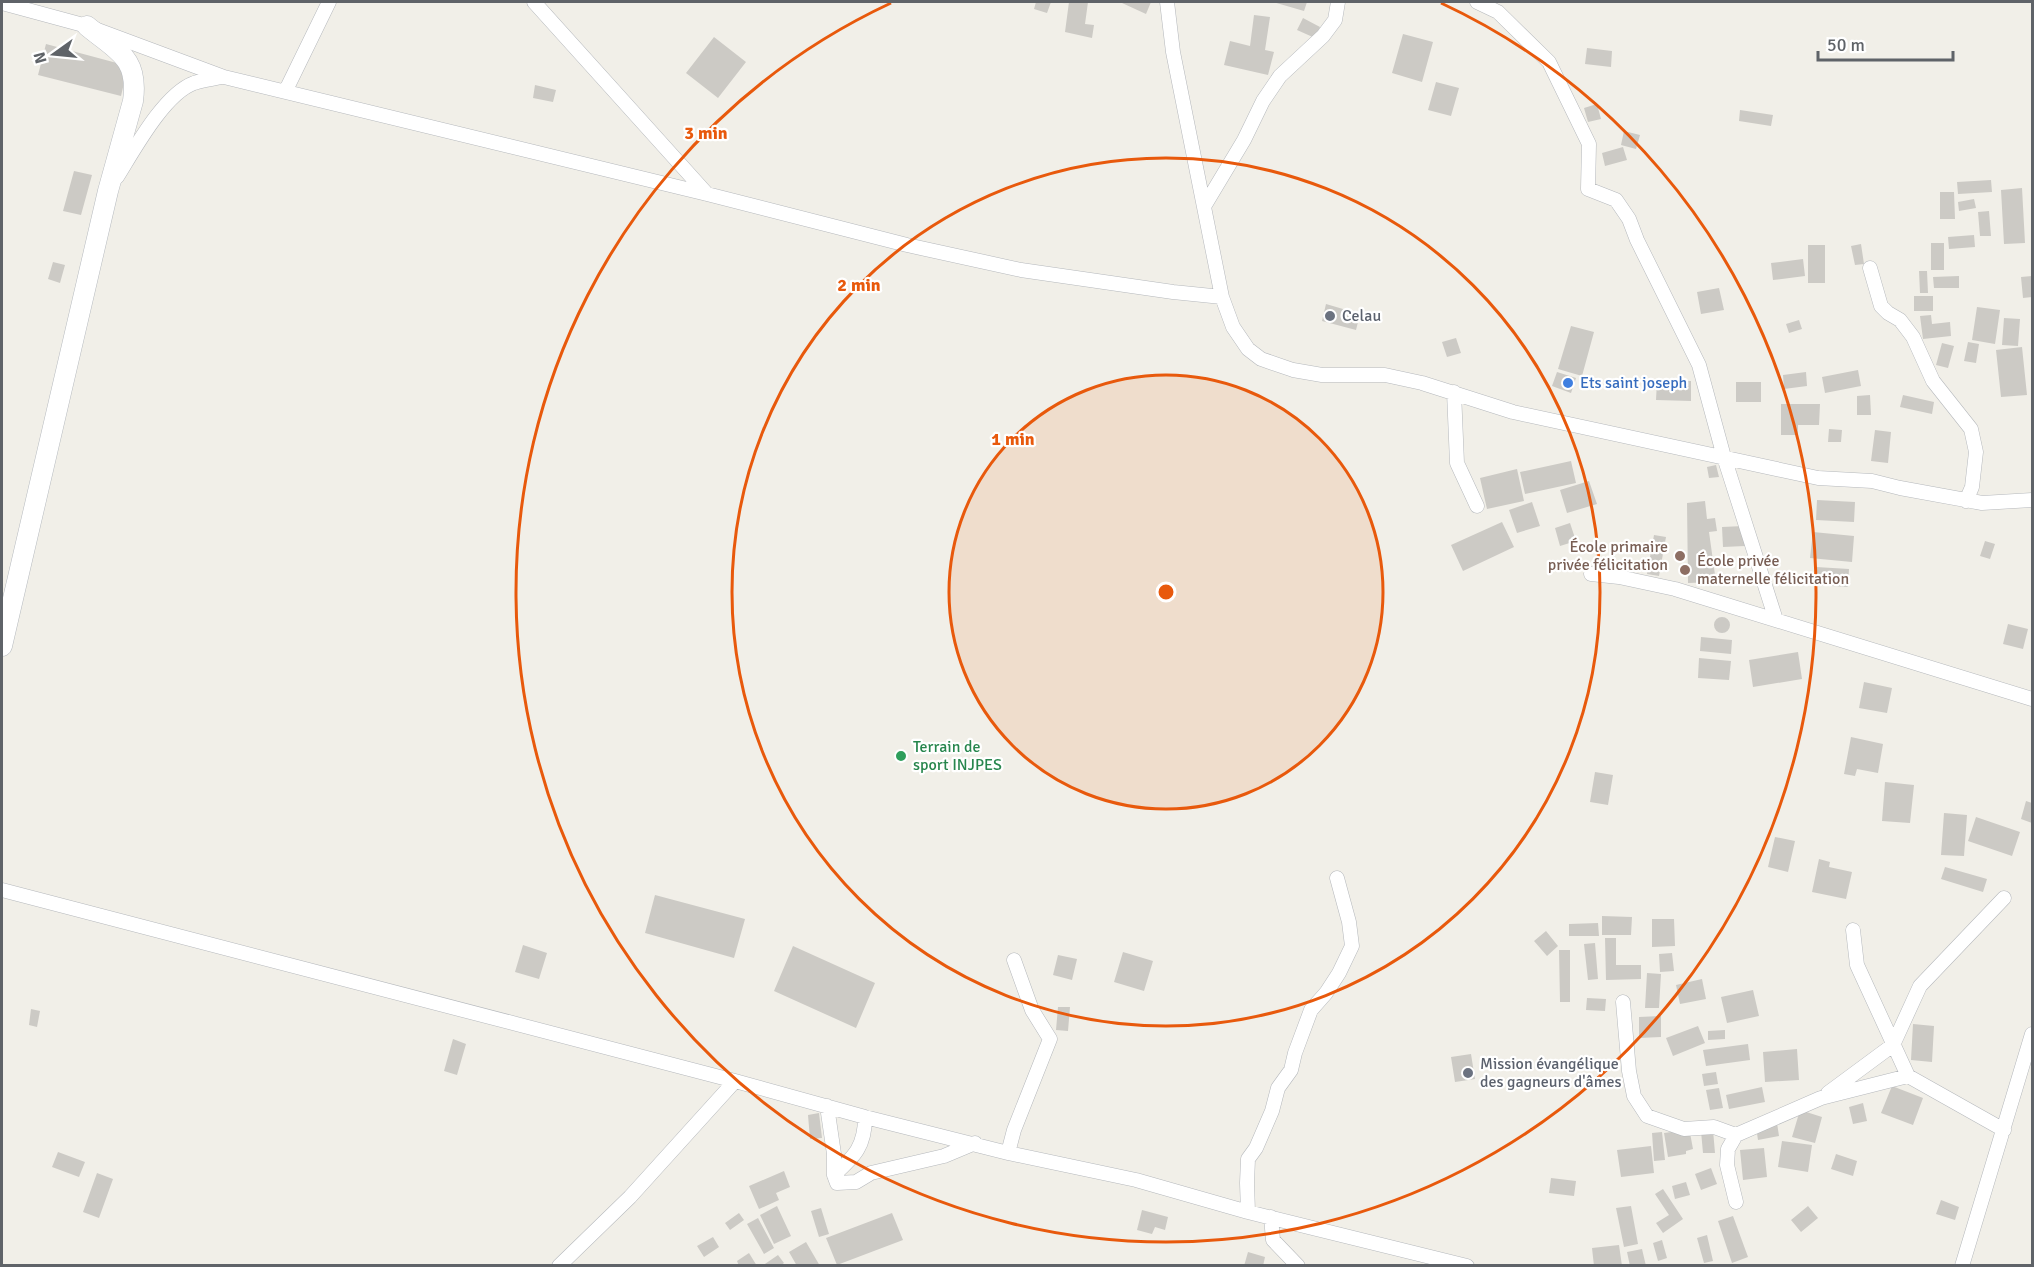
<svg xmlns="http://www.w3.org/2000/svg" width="2034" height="1267" font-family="Signika,sans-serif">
	<rect width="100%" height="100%" fill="#f1efe8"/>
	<path fill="#cccac5" d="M1036 2H1051L1047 13 1034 9Z
		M1069 2H1088L1085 24 1094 25 1092 38 1065 32Z
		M1122 2H1151L1146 14 1122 3Z
		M1273 2H1307L1304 11Z
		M1254 15 1270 17 1265 50 1274 52 1268 75 1224 65 1230 41 1250 46Z
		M1303 18 1320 27 1315 38 1297 30Z
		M1403 34 1433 42 1422 82 1392 73Z
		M714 37 746 62 718 98 686 73Z
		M46 44 128 66 121 96 38 75Z
		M1587 48 1612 51 1611 67 1585 64Z
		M1436 82 1459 88 1451 116 1428 110Z
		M535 85 556 90 553 102 533 98Z
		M1597 104 1601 119 1588 122 1584 108Z
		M1740 110 1773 115 1771 126 1739 121Z
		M1624 131 1640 135 1636 149 1621 145Z
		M1623 147 1627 160 1605 166 1602 153Z
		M74 171 92 175 81 215 63 211Z
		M1991 180 1992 192 1958 194 1957 182Z
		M2022 188 2025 243 2004 244 2001 190Z
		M1940 192H1954L1955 219H1940Z
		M1974 199 1976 208 1959 211 1958 202Z
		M1989 211 1991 236H1980L1978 212Z
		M1974 235 1975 247 1949 249 1948 237Z
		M1931 243H1944V270H1931Z
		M1861 244 1864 264 1855 265 1851 246Z
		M1808 245H1825V283H1808Z
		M1803 259 1805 276 1773 280 1771 263Z
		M53 262 65 265 60 283 48 279Z
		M1919 271H1927L1928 293H1920Z
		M1959 276V288H1934L1933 277Z
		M2032 276V297L2023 298 2021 277Z
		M1719 288 1724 310 1701 314 1697 292Z
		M1914 296H1933V311H1914Z
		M1326 304 1360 314 1356 330 1322 321Z
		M1977 307 2000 310 1995 344 1972 340Z
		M1931 315 1932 324 1950 322 1951 336 1923 339 1920 316Z
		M2004 318 2020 319 2018 346 2002 345Z
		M1799 320 1802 329 1789 333 1786 324Z
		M1571 326 1594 332 1582 376 1558 369Z
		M1456 338 1461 353 1447 357 1442 342Z
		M1968 342 1979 344 1976 363 1964 361Z
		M1942 343 1954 346 1948 368 1936 365Z
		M2022 347 2027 395 2001 397 1996 350Z
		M1858 370 1861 386 1825 393 1822 377Z
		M1557 372 1576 378 1571 393 1552 386Z
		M1806 372 1807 386 1784 389 1783 375Z
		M1657 381H1691V401L1656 400Z
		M1736 382H1761V402H1736Z
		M1870 395 1871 415H1857V396Z
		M1903 395 1934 402 1932 414 1900 407Z
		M1781 404H1820L1819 425H1798V435H1781Z
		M1829 429 1842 430 1841 442H1828Z
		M1875 430 1891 432 1888 463 1871 461Z
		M1571 461 1576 483 1525 494 1520 472Z
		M1716 465 1719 477 1709 478 1707 467Z
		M1517 469 1524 501 1487 509 1480 478Z
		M1589 481 1597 504 1567 513 1560 490Z
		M1817 500 1855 502 1854 522 1816 520Z
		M1705 501 1707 519 1715 518 1717 531 1709 532 1716 582 1688 583 1687 503Z
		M1532 502 1540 526 1517 533 1509 510Z
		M1502 522 1514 547 1463 571 1451 545Z
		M1570 523 1576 541 1560 546 1555 528Z
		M1744 526 1745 546 1723 547 1722 527Z
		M1813 532 1854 536 1852 562 1810 558Z
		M1654 535 1666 537 1659 576 1647 574Z
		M1985 541 1995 544 1990 559 1980 556Z
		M1816 567 1849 569 1848 587 1815 585Z
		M1714 625a8 8 0 1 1 16 0a8 8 0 1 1-16 0Z
		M2008 624 2028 629 2023 649 2003 644Z
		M1701 637 1732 640 1731 654 1700 651Z
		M1798 652 1802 679 1753 687 1749 660Z
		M1699 658 1731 661 1729 680 1698 678Z
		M1864 682 1892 688 1887 713 1859 708Z
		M1851 737 1883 744 1878 773 1857 769 1855 776 1844 774Z
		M1595 772 1613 775 1608 805 1590 802Z
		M1885 782 1914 785 1910 823 1882 821Z
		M2026 801 2032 803V823L2021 819Z
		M1944 813 1967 815 1964 856 1941 855Z
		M1976 817 2020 832 2012 856 1968 841Z
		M1775 837 1795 841 1788 872 1768 867Z
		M1819 859 1830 862 1829 867 1852 872 1846 899 1812 892Z
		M1945 867 1987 879 1983 892 1941 879Z
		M655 895 745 919 734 958 645 933Z
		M1602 916 1632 917 1631 935H1602Z
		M1652 919H1674L1675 946 1652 947Z
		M1598 923 1599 936H1569V924Z
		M1546 931 1558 946 1547 956 1534 941Z
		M1605 938H1616V965H1641V979L1606 980Z
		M1595 943 1598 979 1588 980 1584 944Z
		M523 945 547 953 539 979 515 972Z
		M793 946 875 983 856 1028 774 991Z
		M1559 950H1570V1002H1560Z
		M1123 952 1153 961 1144 991 1114 982Z
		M1672 953 1674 971 1660 972 1659 954Z
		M1058 955 1077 959 1072 980 1053 975Z
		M1647 973 1661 974 1659 1008H1645Z
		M1702 979 1706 999 1680 1004 1676 985Z
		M1753 990 1759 1016 1727 1023 1721 997Z
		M1587 998 1606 999 1605 1011 1586 1010Z
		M1058 1007H1070L1068 1031 1056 1030Z
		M31 1009 40 1011 37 1027 29 1025Z
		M1661 1016V1037L1639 1038V1017Z
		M1913 1024 1934 1026 1932 1062 1911 1060Z
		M1698 1026 1705 1043 1673 1056 1666 1038Z
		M1725 1030V1039L1708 1040V1031Z
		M453 1039 466 1044 457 1075 444 1071Z
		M1748 1044 1750 1060 1706 1066 1703 1050Z
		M1797 1049 1799 1080 1765 1082 1763 1052Z
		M1471 1054 1475 1079 1455 1082 1451 1057Z
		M1716 1072 1718 1084 1704 1086 1702 1074Z
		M1892 1086 1923 1098 1913 1125 1881 1113Z
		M1762 1087 1765 1102 1729 1109 1726 1095Z
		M1719 1088 1723 1108 1710 1110 1706 1090Z
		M1863 1103 1867 1121 1853 1124 1849 1107Z
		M1800 1110 1822 1117 1815 1143 1792 1137Z
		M819 1113 822 1138 810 1139 808 1115Z
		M1777 1123 1779 1136 1758 1140 1756 1127Z
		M1713 1130 1715 1153H1703L1701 1131Z
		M1679 1131 1680 1135 1690 1133 1693 1149 1686 1151V1154L1668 1157 1664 1133Z
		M1662 1132 1665 1160 1654 1161 1652 1133Z
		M1782 1141 1812 1145 1808 1172 1778 1167Z
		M1651 1146 1654 1173 1621 1177 1617 1150Z
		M1764 1148 1767 1177 1743 1180 1740 1150Z
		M58 1152 85 1162 79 1177 52 1167Z
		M1836 1154 1857 1161 1853 1176 1831 1169Z
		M1711 1168 1717 1184 1701 1190 1695 1174Z
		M784 1171 790 1187 776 1193 779 1200 759 1209 749 1186Z
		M97 1173 113 1179 99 1218 83 1212Z
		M1551 1178 1576 1181 1574 1196 1549 1193Z
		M1686 1182 1690 1195 1675 1199 1672 1186Z
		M1663 1189 1683 1219 1663 1233 1656 1223 1669 1215 1655 1194Z
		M1941 1200 1959 1207 1955 1220 1936 1214Z
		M777 1206 791 1236 774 1244 760 1215Z
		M1631 1206 1638 1244 1624 1247 1616 1208Z
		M1808 1206 1818 1218 1801 1232 1791 1220Z
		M821 1208 829 1234 819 1237 811 1211Z
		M1142 1210 1168 1217 1165 1230 1155 1227 1152 1234 1137 1230Z
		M739 1213 744 1220 730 1230 725 1223Z
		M892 1213 903 1240 837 1265 826 1238Z
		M1733 1216 1748 1257 1732 1263 1718 1221Z
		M758 1218 774 1248 764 1254 747 1224Z
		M1707 1235 1713 1261 1704 1263 1697 1238Z
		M713 1237 719 1247 704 1257 697 1246Z
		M1662 1240 1667 1258 1658 1261 1653 1243Z
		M806 1242 820 1266H797L789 1252Z
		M1619 1245 1622 1266H1594L1592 1248Z
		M1642 1249 1646 1266H1630L1627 1252Z
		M1248 1252 1265 1257 1263 1266H1244Z
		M749 1253 757 1266H739L737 1261Z
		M778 1255 784 1263 780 1266H762Z"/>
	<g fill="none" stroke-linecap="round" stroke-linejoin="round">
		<defs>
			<path id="street" d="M534 2 707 194
				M1167 2 1173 52 1222 297 1233 327 1248 349 1261 359 1293 370 1322 375H1385L1422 383 1513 412 1818 478 1872 481 1900 488 1982 503 2032 500
				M1477 2 1498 12 1549 62 1589 144 1588 189 1616 200 1629 219 1637 240 1699 365 1724 457 1776 620
				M2 3 87 26 224 77 707 194 907 245 1021 270 1173 292 1222 297
				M286 90 329 2
				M117 177C134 150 164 94 194 83 203 80 213 79 222 77
				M1205 205 1244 140 1263 101 1280 76 1323 36 1335 20 1338 2
				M1870 268 1881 306 1888 313 1900 320 1913 337 1933 381 1971 429 1976 452 1972 487 1966 501
				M1454 392 1457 463 1477 506
				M1591 574 1619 577 1675 589 2032 699
				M2 890 735 1081 865 1117 1008 1153 1136 1180 1248 1212 1467 1266
				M1853 930 1857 965 1908 1076
				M1623 1002 1629 1071 1634 1096 1647 1116 1684 1129 1714 1127 1736 1135
				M1828 1093 1893 1045 1920 986 2004 898
				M827 1106 834 1154V1175
				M865 1117C865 1146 855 1156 834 1175L837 1183 856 1182 871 1173 944 1156 975 1143
				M1008 1153 1014 1130 1050 1039 1032 1010 1014 960
				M1736 1202 1727 1165 1728 1149 1736 1135 1821 1098 1908 1076 2004 1130
				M1248 1212 1247 1183 1248 1159 1256 1148 1272 1111 1278 1088 1291 1070 1295 1053 1311 1010 1326 993 1339 973 1352 946 1349 922 1337 878
				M1271 1217 1273 1240 1298 1266
				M559 1266 630 1197 735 1081
				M1962 1266 2032 1034"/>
			<path id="secondary" d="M2 646 108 191 133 101C139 57 117 51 87 26"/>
		</defs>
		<use href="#street" stroke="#b5b8bc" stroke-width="15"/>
		<use href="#secondary" stroke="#b6babf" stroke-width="21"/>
		<use href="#street" stroke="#fff" stroke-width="14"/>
		<use href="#secondary" stroke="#fff" stroke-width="20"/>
	</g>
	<circle cx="1166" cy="592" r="217" fill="#e8590c" fill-opacity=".12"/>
	<g fill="none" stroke="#e8590c" stroke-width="3">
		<circle cx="1166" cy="592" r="217"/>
		<circle cx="1166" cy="592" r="434"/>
		<path d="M1441 3A650 650 0 1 1 891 3"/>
	</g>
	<g fill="#6b7280" stroke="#fff" stroke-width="2">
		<circle cx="1330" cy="316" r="6"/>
		<circle cx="1468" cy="1073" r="6"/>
	</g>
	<circle fill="#3f7fe0" stroke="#fff" stroke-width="2" cx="1568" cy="383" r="6"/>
	<g fill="#8d6e63" stroke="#fff" stroke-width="2">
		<circle cx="1680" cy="556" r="6"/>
		<circle cx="1685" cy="570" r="6"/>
	</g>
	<circle fill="#2e9e5b" stroke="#fff" stroke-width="2" cx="901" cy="756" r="6"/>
	<g text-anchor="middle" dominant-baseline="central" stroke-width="4.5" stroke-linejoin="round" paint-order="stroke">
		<g font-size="16" fill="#5b616d" stroke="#fff" text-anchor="start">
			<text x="1342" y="316">Celau</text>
			<text x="1480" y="1064">Mission évangélique<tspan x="1480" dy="18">des gagneurs d'âmes</tspan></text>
		</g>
		<g font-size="16" fill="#366cbe" stroke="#fff" text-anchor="start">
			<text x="1580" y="383">Ets saint joseph</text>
		</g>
		<g font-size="16" fill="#785e54" stroke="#fff" text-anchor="end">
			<text x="1668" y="547">École primaire<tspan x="1668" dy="18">privée félicitation</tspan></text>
			<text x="1697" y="561" text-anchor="start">École privée<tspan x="1697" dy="18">maternelle félicitation</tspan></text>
		</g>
		<g font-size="16" fill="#27864d" stroke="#fff" text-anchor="start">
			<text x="913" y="747">Terrain de<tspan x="913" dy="18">sport INJPES</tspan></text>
		</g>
	</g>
	<circle cx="1166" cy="592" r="9" fill="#e8590c" stroke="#fff" stroke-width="3"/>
	<g font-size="18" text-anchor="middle" font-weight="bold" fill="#e8590c" stroke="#fff" stroke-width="4.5" stroke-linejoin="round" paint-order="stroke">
		<text x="706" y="139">3 min</text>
		<text x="859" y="291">2 min</text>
		<text x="1013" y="445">1 min</text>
	</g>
	<rect width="2034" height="1267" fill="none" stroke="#5f6368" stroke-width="6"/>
	<g transform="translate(54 54) rotate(255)" stroke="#ffffff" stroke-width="4.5" paint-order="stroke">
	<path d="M0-4.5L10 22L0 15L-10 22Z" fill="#5f6368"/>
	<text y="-9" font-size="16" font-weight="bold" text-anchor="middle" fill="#5f6368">N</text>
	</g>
	<path d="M1818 51v9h135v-9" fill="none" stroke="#5f6368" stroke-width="3"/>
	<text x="1827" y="51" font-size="18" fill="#5f6368" stroke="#ffffff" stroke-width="4.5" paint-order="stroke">50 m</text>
</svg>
